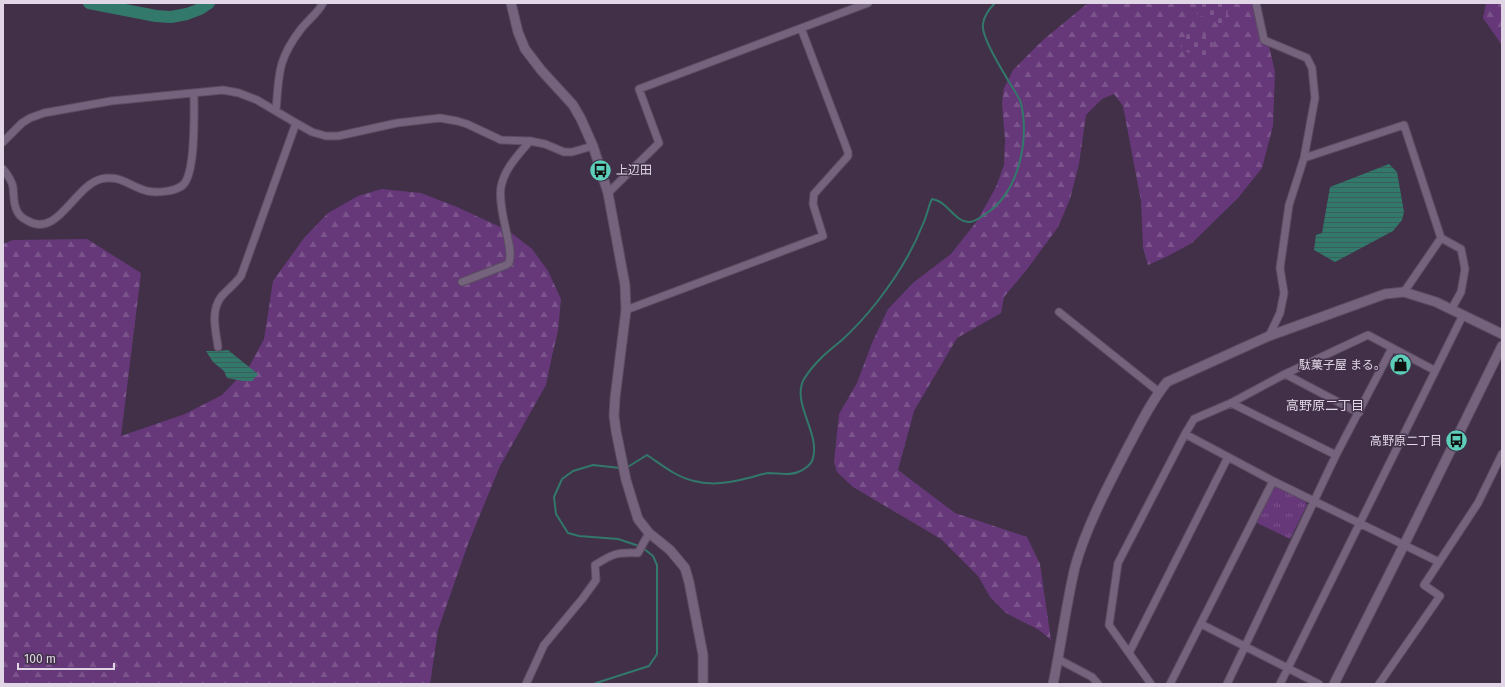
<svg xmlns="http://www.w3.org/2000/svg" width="1505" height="687" font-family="'Fira Sans','Noto Sans JP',sans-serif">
	<defs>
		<pattern id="grass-tufts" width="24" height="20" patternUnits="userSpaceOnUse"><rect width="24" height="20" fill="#663879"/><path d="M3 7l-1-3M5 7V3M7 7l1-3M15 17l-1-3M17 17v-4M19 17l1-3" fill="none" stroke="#7c548c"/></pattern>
		<pattern id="forest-firs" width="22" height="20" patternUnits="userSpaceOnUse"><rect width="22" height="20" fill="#663879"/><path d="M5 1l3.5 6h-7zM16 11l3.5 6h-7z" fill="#7c548c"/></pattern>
		<pattern id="cemetery-stones" width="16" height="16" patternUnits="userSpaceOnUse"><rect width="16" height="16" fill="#663879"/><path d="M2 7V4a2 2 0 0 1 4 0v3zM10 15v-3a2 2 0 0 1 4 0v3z" fill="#7c548c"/></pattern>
		<pattern id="water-rules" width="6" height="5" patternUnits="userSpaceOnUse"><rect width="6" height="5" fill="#32786b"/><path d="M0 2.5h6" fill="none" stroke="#3a5f5a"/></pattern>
	</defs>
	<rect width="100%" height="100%" fill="#413048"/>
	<path fill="url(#grass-tufts)" d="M1274 484 1304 500 1307 505 1290 539 1255 522Z"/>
	<path fill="url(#forest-firs)" d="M1088 3H1256L1262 16 1275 72 1273 126 1262 168 1238 198 1192 243 1166 257 1148 265 1143 248 1141 201 1123 106 1114 94 1102 99 1086 115 1079 164 1070 199 1058 227 1028 268 1004 297 1001 313 957 338 914 411 898 470 955 513 1027 537 1040 564 1051 640 1039 630 1006 613 990 597 978 576 941 539 853 487 837 472 834 462 839 414 857 383 872 343 888 309 914 282 951 254 977 221 996 187 1004 165 1005 140 1002 103 1004 88 1013 70 1043 40Z
		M1489 3H1502V45L1483 18 1486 4Z
		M382 189 421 193 457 207 509 231 532 249 548 271 561 299 558 331 552 356 546 385 500 466 468 544 438 630 430 684H3V244L13 240 87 239 141 273 121 436 185 414 222 395 249 367 264 339 273 281 304 238 328 213 358 196Z"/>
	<path fill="url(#cemetery-stones)" d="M1201 3H1231L1222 25 1197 14Z
		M1188 28 1215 39 1206 60 1180 49Z"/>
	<path fill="url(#water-rules)" d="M1389 164 1397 172 1404 212 1402 220 1393 231 1335 262 1314 250 1316 235 1322 233 1330 187Z
		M228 350 258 374 252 381H243L227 378 224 371 213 362 206 351H218Z"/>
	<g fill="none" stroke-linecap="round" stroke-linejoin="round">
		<path stroke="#32786b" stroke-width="2" d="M620 468 593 465 573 471 562 479 554 497 556 514 568 533 579 536 618 539 639 546
			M626 468 647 455C662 465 676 477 694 481 712 486 730 483 748 478 754 477 761 474 768 473 778 473 790 476 798 472 804 470 812 464 813 458 820 432 791 403 804 379 814 363 827 352 842 340 854 329 866 316 877 302 895 279 912 252 923 224 927 216 928 207 932 199 936 200 940 201 943 204 951 210 959 223 970 222 975 221 980 218 984 215 1019 194 1031 137 1020 100 1012 86 980 38 983 24 984 15 989 9 995 3
			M593 684 649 666 657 654V565L653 556 643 548"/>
		<path stroke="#32786b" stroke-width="12" d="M89 3 156 16 171 17 187 14 200 9 209 3"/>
		<defs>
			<path id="minor" d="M1256 3 1264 40 1307 58 1312 68 1315 98 1304 158 1289 205 1280 268 1284 293 1280 313 1269 336
				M276 111C279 75 277 60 301 29 307 21 318 13 323 3
				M3 142 22 123 30 118 44 113 111 101 223 90 239 93 257 100 296 123 312 132 326 136H338L397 123 440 118 457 121 467 124 501 140 530 141 545 144 564 152H572L593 146
				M1304 158 1404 125 1441 238 1461 249 1465 269 1461 292 1451 310
				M3 169C7 174 12 181 13 187 14 195 13 204 17 211 19 216 24 219 28 221 58 238 74 186 101 179 119 174 131 187 147 191 156 193 175 192 183 185 196 173 194 112 194 93
				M608 193 659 143 639 89 868 3
				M462 282 506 265 509 263C512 252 508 241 506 230 503 217 499 200 501 187 504 169 519 154 530 141
				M1404 292 1441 238
				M626 310 823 236 813 204 814 194 848 156V152L801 28
				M1059 312 1159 392
				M218 347C216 331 210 312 221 297 227 290 235 284 241 276L296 123
				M1285 374 1359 413
				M1231 403 1336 455
				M1185 434 1273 481 1439 562
				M1201 624 1319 684
				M1129 653 1228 457
				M1058 659 1092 677 1098 684
				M526 684 544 645 583 598 596 580 595 565C612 554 617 552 638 553L649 533
				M1151 684 1109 625 1118 563 1185 434 1194 419 1231 403 1285 374 1368 335 1434 370
				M1170 684 1273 481
				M1227 684 1336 455 1392 348
				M1280 684 1463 315
				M1379 684 1440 596 1424 585 1478 503 1502 454"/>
			<path id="tertiary" d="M511 3 518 32 525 49 541 70 573 105 581 119 593 146 608 193 625 285 626 310 615 398 614 416 616 431 626 480 638 519 649 533 670 550 685 568 689 582 703 655V684
				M1053 684C1061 646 1066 605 1075 567 1086 527 1109 484 1128 447 1140 425 1151 401 1167 382L1269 336 1385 294 1404 292 1436 302 1502 334
				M1334 684 1404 545 1502 346"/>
		</defs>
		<use href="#minor" stroke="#5b4d61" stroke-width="9"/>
		<use href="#tertiary" stroke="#5b4d61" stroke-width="11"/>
		<use href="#minor" stroke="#75637d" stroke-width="7"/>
		<use href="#tertiary" stroke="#75637d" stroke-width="9"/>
	</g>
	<defs>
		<symbol id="bus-disc" viewBox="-11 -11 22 22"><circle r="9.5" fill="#5dceb9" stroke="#413048"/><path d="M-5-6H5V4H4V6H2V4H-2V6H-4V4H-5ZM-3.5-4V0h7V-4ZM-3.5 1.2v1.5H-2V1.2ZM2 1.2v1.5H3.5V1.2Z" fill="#111"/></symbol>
		<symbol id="shop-disc" viewBox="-11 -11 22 22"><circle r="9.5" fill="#5dceb9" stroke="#413048"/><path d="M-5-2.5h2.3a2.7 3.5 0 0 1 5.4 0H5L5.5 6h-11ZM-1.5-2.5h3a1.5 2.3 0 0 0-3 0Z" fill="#111"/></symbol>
	</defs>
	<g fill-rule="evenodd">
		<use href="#bus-disc" x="588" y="158" width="25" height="25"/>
		<use href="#shop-disc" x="1388" y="352" width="25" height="25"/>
		<use href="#bus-disc" x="1444" y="428" width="25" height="25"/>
	</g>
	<g text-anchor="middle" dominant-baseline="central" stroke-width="3" stroke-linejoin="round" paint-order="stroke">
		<g font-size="12" fill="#e0d6e5" stroke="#413048" text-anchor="end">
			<text x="616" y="170" text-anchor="start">上辺田</text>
			<text x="1386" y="365">駄菓子屋 まる。</text>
			<text x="1442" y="441">高野原二丁目</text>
		</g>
		<g font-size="13" fill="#e0d6e5" stroke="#413048">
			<text x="1325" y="405">高野原二丁目</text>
		</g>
	</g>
	<rect width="1505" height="687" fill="none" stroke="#e0d6e5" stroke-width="8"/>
	<path d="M18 663v6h96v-6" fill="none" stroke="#e0d6e5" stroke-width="2"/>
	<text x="24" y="663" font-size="12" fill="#e0d6e5" stroke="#413048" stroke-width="3" paint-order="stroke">100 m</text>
</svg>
